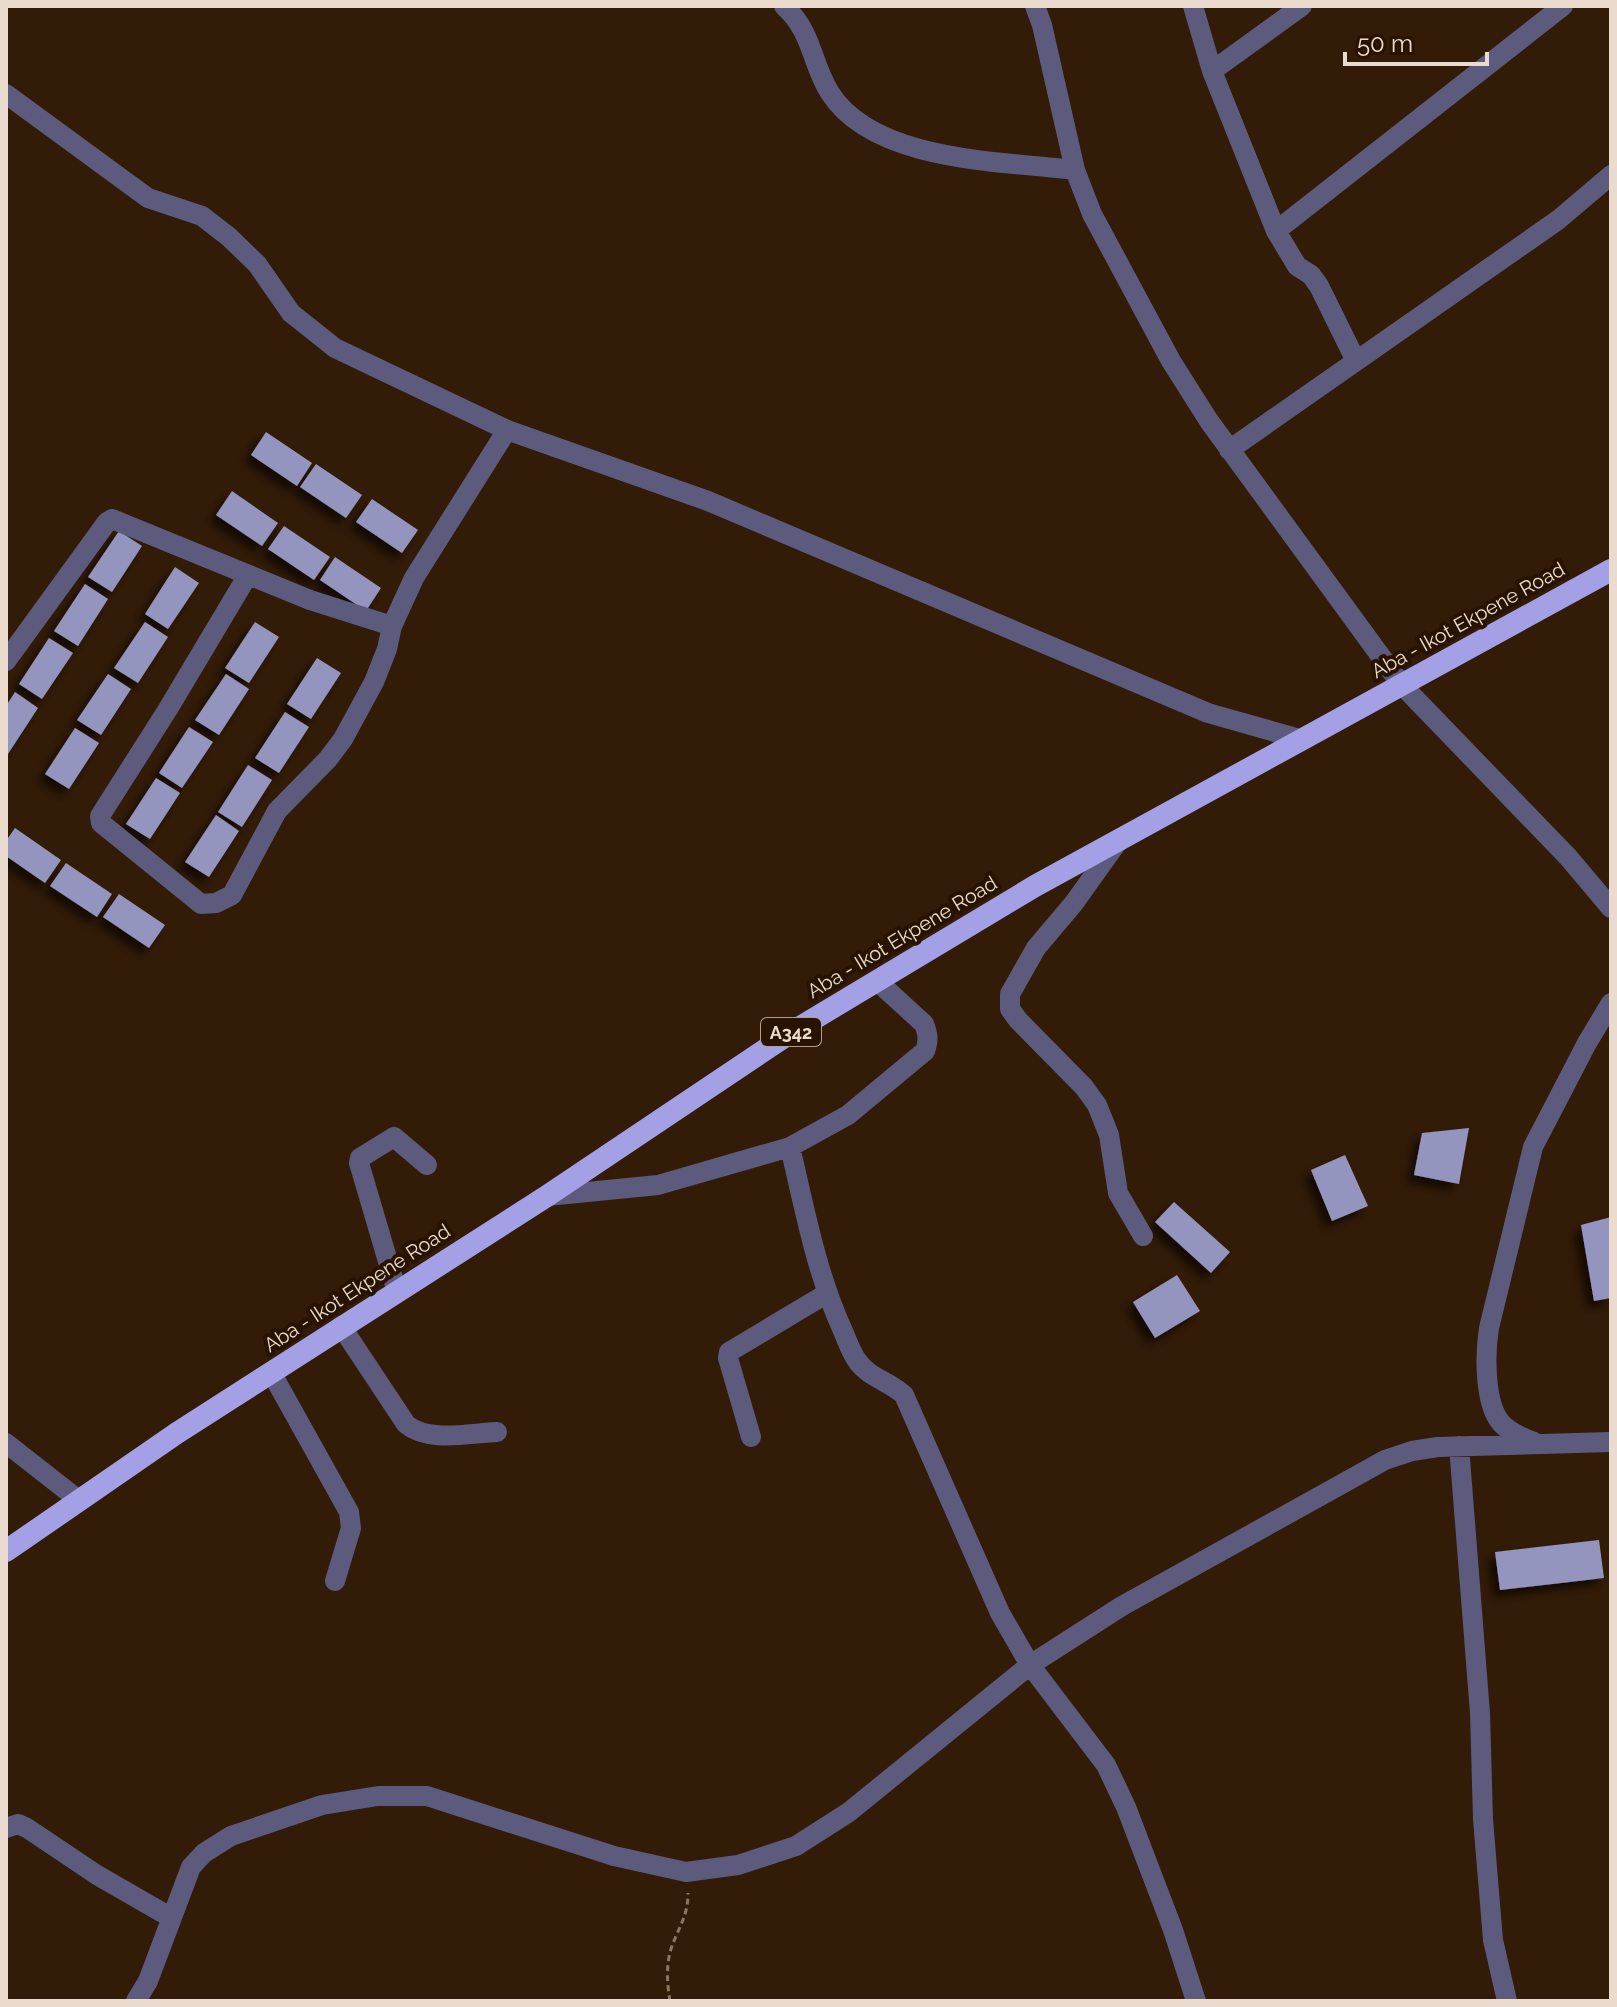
<svg xmlns="http://www.w3.org/2000/svg" width="1617" height="2007" font-family="Raleway,sans-serif">
	<defs>
		<filter id="shadow"><feDropShadow dx="-7" dy="7" stdDeviation="4" flood-color="#0009"/></filter>
	</defs>
	<rect width="100%" height="100%" fill="#321b07"/>
	<path fill="#9495bf" filter="url(#shadow)" d="M266 432 312 463 297 486 251 455Z
		M316 464 362 495 346 518 300 487Z
		M232 491 278 523 262 546 216 515Z
		M372 499 418 530 402 553 356 522Z
		M284 526 330 557 314 580 268 549Z
		M119 531 142 546 112 592 88 577Z
		M335 557 381 588 366 611 320 580Z
		M175 567 199 583 168 629 145 614Z
		M85 584 108 599 78 646 54 631Z
		M145 622 168 637 138 683 114 668Z
		M255 622 279 637 249 683 225 668Z
		M49 638 73 653 42 699 19 684Z
		M317 658 341 673 311 719 287 704Z
		M108 674 131 689 101 735 77 720Z
		M226 674 249 689 219 735 195 720Z
		M15 692 38 708 8 754 6 706Z
		M285 712 309 727 279 773 255 758Z
		M189 727 213 742 182 788 159 773Z
		M75 728 99 743 69 789 45 774Z
		M248 765 272 780 242 827 218 812Z
		M156 778 180 793 150 839 126 824Z
		M216 815 239 831 209 877 185 862Z
		M15 828 61 860 45 883 6 856V841Z
		M66 863 112 894 97 917 50 886Z
		M119 894 165 925 149 948 103 917Z
		M1469 1128 1459 1184 1414 1175 1422 1133Z
		M1345 1155 1368 1206 1332 1221 1311 1170Z
		M1174 1202 1230 1252 1211 1273 1155 1222Z
		M1611 1217V1298L1594 1301 1581 1225Z
		M1177 1275 1200 1311 1155 1338 1133 1302Z
		M1599 1540 1604 1578 1500 1590 1495 1552Z"/>
	<g fill="none" stroke-linecap="round" stroke-linejoin="round">
		<path stroke="#8a7666" stroke-width="3" stroke-dasharray="6 4" stroke-linecap="butt" d="M670 2001C667 1985 666 1964 671 1949 678 1928 688 1917 688 1893"/>
		<path stroke="#5c5b7d" stroke-width="20" d="M784 6C813 32 811 63 830 93 874 162 1001 161 1075 170
			M1035 6 1042 25 1075 170 1092 214 1171 361 1209 421 1401 684 1568 857 1611 908
			M1193 6 1212 71 1276 231 1297 266 1311 275 1319 286 1356 361
			M1212 71 1302 6
			M1276 231 1563 6
			M1229 450 1558 220 1611 175
			M248 575 168 709 100 816 101 823 201 904 216 903 232 895 277 811 328 759 343 739 374 682 387 649 392 626 414 578 507 430
			M6 661 107 522 112 519 310 600 392 626
			M1119 840 1074 903 1036 948 1010 994V1009L1018 1020 1084 1087 1097 1105 1109 1135 1118 1193 1143 1236
			M790 1147C805 1210 816 1272 843 1331 847 1340 850 1350 856 1359 867 1377 889 1381 904 1395L1000 1613 1030 1665 1106 1765 1126 1807 1173 1930 1196 2001
			M547 1196 658 1185 790 1147 848 1115 925 1051C929 1040 928 1034 924 1024L877 981
			M397 1292 359 1163 360 1158 394 1137 427 1165
			M341 1326 406 1424C428 1443 469 1433 497 1432
			M271 1372 349 1512 351 1528 335 1581
			M751 1437 728 1358 729 1352 826 1294
			M1534 1442C1523 1438 1509 1432 1501 1423 1484 1403 1485 1353 1489 1328L1533 1147 1587 1043 1611 1003
			M6 1443 80 1501
			M1459 1446 1480 1713 1483 1819 1493 1940 1507 2001
			M6 1828 18 1824 27 1828 97 1875 170 1917
			M136 2001 148 1981 191 1867 204 1853 231 1836 322 1805 378 1796H427L614 1856 686 1872 738 1865 796 1846 849 1812 1030 1665 1122 1606 1385 1460 1412 1451 1438 1447 1611 1442"/>
		<path stroke="#5c5b7d" stroke-width="20" d="M6 94 148 198 202 216 229 237 257 264 291 313 335 348 507 430 708 501 1208 713 1300 739"/>
		<path stroke="#a4a0e6" stroke-width="22" d="M6 1551 177 1433 547 1196 787 1035 1035 886 1611 570"/>
	</g>
	<g text-anchor="middle" dominant-baseline="central" stroke-width="8" stroke-linejoin="round" paint-order="stroke">
		<rect fill="#281200" stroke="#b09f91" stroke-width="2" x="761" y="1018" width="60" height="28" rx="6"/>
		<g font-size="18" font-weight="bold" fill="#ebdbcf">
			<text x="791" y="1032">A342</text>
		</g>
		<g font-size="20" fill="#ebdbcf" stroke="#281200">
			<text transform="translate(1468 620) rotate(-29)">Aba - Ikot Ekpene Road</text>
			<text transform="translate(902 937) rotate(-31)">Aba - Ikot Ekpene Road</text>
			<text transform="translate(357 1288) rotate(-33)">Aba - Ikot Ekpene Road</text>
		</g>
	</g>
	<rect width="1617" height="2007" fill="none" stroke="#ebdbcf" stroke-width="16"/>
	<path d="M1345 52v12h142v-12" fill="none" stroke="#ebdbcf" stroke-width="4"/>
	<text x="1357" y="52" font-size="24" fill="#ebdbcf" stroke="#281200" stroke-width="6" paint-order="stroke">50 m</text>
</svg>
